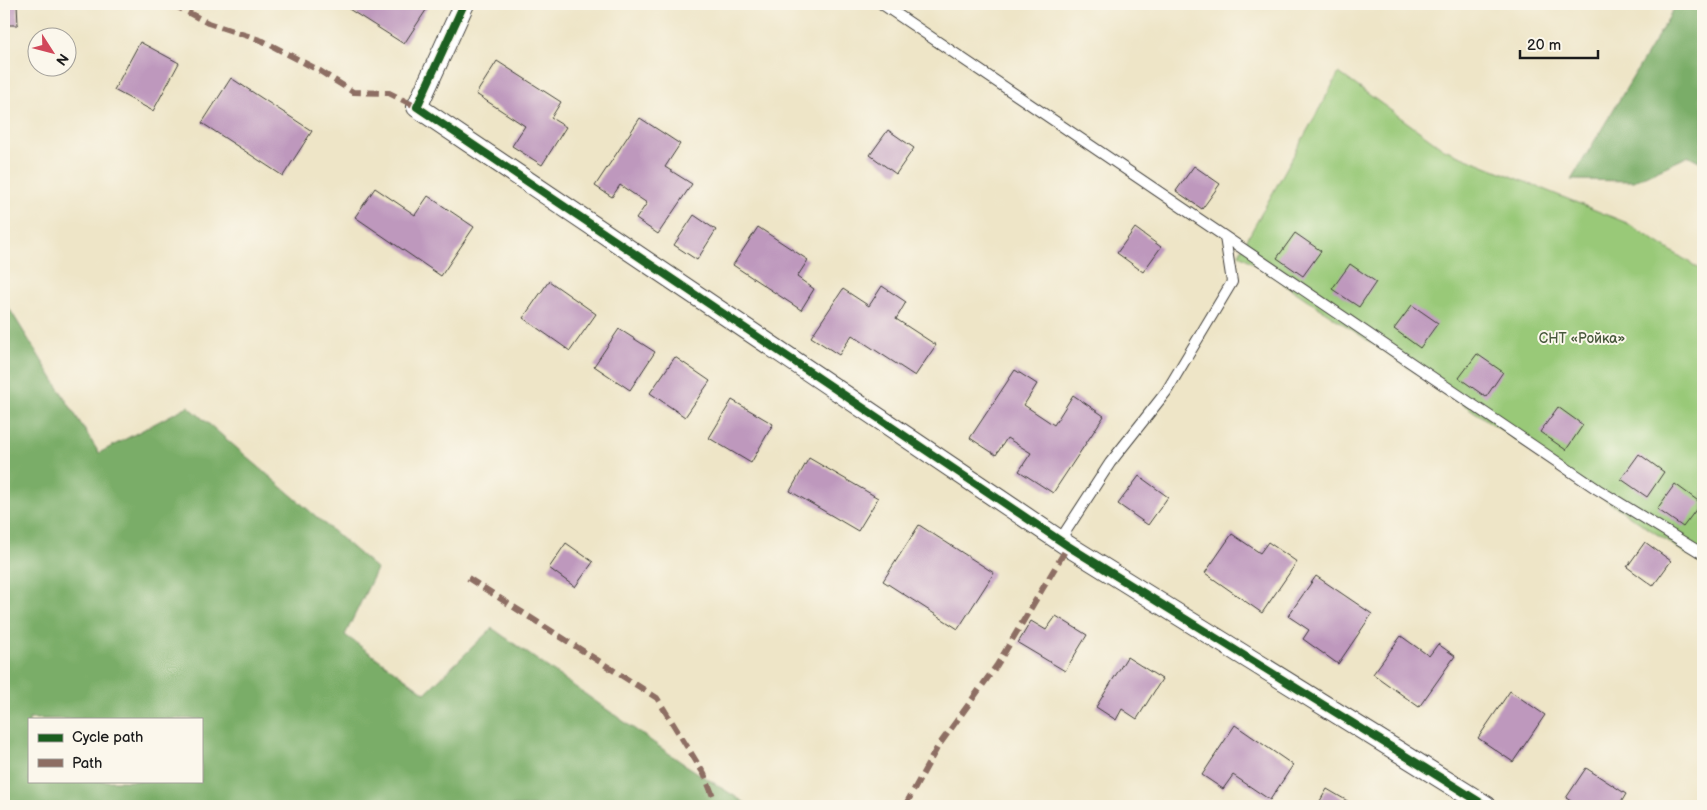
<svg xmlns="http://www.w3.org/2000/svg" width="1707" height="810" font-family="'Balsamiq Sans',sans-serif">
	<rect width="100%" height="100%" fill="#fbf7ec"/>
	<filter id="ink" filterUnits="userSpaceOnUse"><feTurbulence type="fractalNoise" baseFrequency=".02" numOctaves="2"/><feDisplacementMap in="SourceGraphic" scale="10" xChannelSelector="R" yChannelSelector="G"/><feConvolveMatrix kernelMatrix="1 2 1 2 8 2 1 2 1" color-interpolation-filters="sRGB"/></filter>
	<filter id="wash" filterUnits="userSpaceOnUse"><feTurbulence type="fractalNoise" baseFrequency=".0096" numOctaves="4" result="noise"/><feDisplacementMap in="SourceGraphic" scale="20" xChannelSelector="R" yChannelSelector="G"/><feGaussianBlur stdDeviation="1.12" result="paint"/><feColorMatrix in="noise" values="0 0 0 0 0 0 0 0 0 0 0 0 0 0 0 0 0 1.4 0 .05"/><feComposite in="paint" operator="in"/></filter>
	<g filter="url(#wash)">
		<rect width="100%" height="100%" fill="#eee5c7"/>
		<path fill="#99c978" stroke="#5a724a" d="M1339 73 1444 149 1627 223 1703 271V565L1239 254Z"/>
		<path fill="#7aad68" stroke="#4b6442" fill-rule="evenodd" d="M1677 4H1703V163L1689 156 1634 181 1571 180Z
			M4 300 99 453 188 406 377 569 345 635 425 693 492 628 681 762 750 806H4ZM29 719H201V781H29Z"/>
		<g id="blocks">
			<path fill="#be98bd" d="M4 4H17L18 25H4Z
				M341 4H430L404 44Z
				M140 42 179 63 153 111 114 90Z
				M497 61 561 102 551 118 566 127 542 165 512 146 525 126 476 94Z
				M231 78 312 131 283 176 202 123Z
				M640 118 680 144 665 167 692 184 658 234 636 219 647 203 620 185 612 197 595 186Z
				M888 130 914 148 896 174 870 155Z
				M1194 166 1220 184 1202 209 1176 191Z
				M375 188 415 215 428 196 474 227 441 276 355 217Z
				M694 215 716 230 697 260 674 245Z
				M758 227 808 260 797 277 814 289 801 310 733 265Z
				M1135 228 1161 247 1143 272 1117 253Z
				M1295 233 1321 251 1303 276 1277 258Z
				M1350 264 1376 282 1359 307 1332 289Z
				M549 281 596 314 570 351 523 318Z
				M882 286 906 302 896 319 936 345 915 376 852 335 839 355 811 337 843 289 869 306Z
				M1412 305 1438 323 1420 348 1394 329Z
				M619 329 655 352 630 390 594 366Z
				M1477 354 1503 372 1486 397 1459 378Z
				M675 357 710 381 685 417 650 393Z
				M1015 370 1037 384 1024 405 1054 425 1073 395 1104 416 1053 493 1019 471 1031 453 1007 438 996 455 970 438Z
				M732 400 773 424 751 463 709 438Z
				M1558 407 1583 425 1566 450 1540 432Z
				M1639 454 1664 472 1647 497 1621 479Z
				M809 458 878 498 858 531 790 491Z
				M1139 476 1168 497 1148 525 1118 504Z
				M1675 484 1701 503 1683 527 1657 509Z
				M919 525 994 573 958 629 883 581Z
				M1232 534 1260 553 1268 542 1297 562 1262 613 1205 573Z
				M1645 542 1671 561 1653 586 1627 567Z
				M566 543 593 562 575 587 549 568Z
				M1316 576 1372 614 1338 664 1303 639 1309 630 1288 616Z
				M1056 616 1087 635 1065 671 1018 643 1031 621 1046 630Z
				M1401 636 1429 656 1438 644 1455 656 1419 707 1373 674Z
				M1127 657 1162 679 1137 719 1122 709 1116 720 1096 707Z
				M1510 691 1545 715 1513 762 1478 738Z
				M1235 725 1293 765 1270 800 1233 775 1223 789 1202 775Z
				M1586 768 1626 794 1619 806H1579L1566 798Z
				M1327 789 1356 806H1317Z"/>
		</g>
	</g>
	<g filter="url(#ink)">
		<use href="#blocks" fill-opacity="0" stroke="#3c3a36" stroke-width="1"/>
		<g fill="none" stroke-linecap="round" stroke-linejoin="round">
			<defs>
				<path id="lane" d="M882 4 1597 489 1703 554
					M1060 540 1110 463 1166 392 1232 282 1225 237"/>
				<path id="street" d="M464 4 417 107 1068 546 1486 806"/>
			</defs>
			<use href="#lane" stroke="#3c3a36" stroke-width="12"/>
			<use href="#street" stroke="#3c3a36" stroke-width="22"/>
			<use href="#lane" stroke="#fff" stroke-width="10"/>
			<use href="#street" stroke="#fff" stroke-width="20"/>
			<path stroke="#8d6e63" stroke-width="6" stroke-dasharray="12 6" stroke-linecap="butt" d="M172 4 208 23 263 41 320 71 353 92 389 93 417 107
				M468 578 657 698 704 774 717 806
				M905 806 937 748 997 665 1068 546"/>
			<defs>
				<path id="cycleway" d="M464 4 417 107 1068 546 1486 806"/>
			</defs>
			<use href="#cycleway" stroke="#fbf7ec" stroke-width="11"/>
			<use href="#cycleway" stroke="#1b5e20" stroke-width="8"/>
		</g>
	</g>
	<g text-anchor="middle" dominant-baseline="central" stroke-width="4" stroke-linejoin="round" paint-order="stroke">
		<g font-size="14" fill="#48593c" stroke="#fbf7ec">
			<text x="1582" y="338">СНТ «Ройка»</text>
		</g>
	</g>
	<rect width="1707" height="810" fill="none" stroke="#fbf7ec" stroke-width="20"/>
	<rect x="28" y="718" width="175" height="65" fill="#fbf7ec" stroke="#a29f99"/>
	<rect x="38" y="734" width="25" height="8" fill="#1b5e20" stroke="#a29f99"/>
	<text x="72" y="742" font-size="15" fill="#1c1c1c">Cycle path</text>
	<rect x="38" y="759" width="25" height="8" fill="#8d6e63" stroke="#a29f99"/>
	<text x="72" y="768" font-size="15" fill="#1c1c1c">Path</text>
	<g transform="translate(52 52) rotate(126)"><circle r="24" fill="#fbf7ec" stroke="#a29f99"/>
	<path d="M0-4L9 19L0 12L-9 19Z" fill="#d1495b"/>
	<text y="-8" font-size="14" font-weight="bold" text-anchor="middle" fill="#1c1c1c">N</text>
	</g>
	<path d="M1520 50v8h78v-8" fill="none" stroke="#1c1c1c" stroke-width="2.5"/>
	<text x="1527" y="50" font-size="15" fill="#1c1c1c" stroke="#fbf7ec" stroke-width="4" paint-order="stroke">20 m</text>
</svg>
